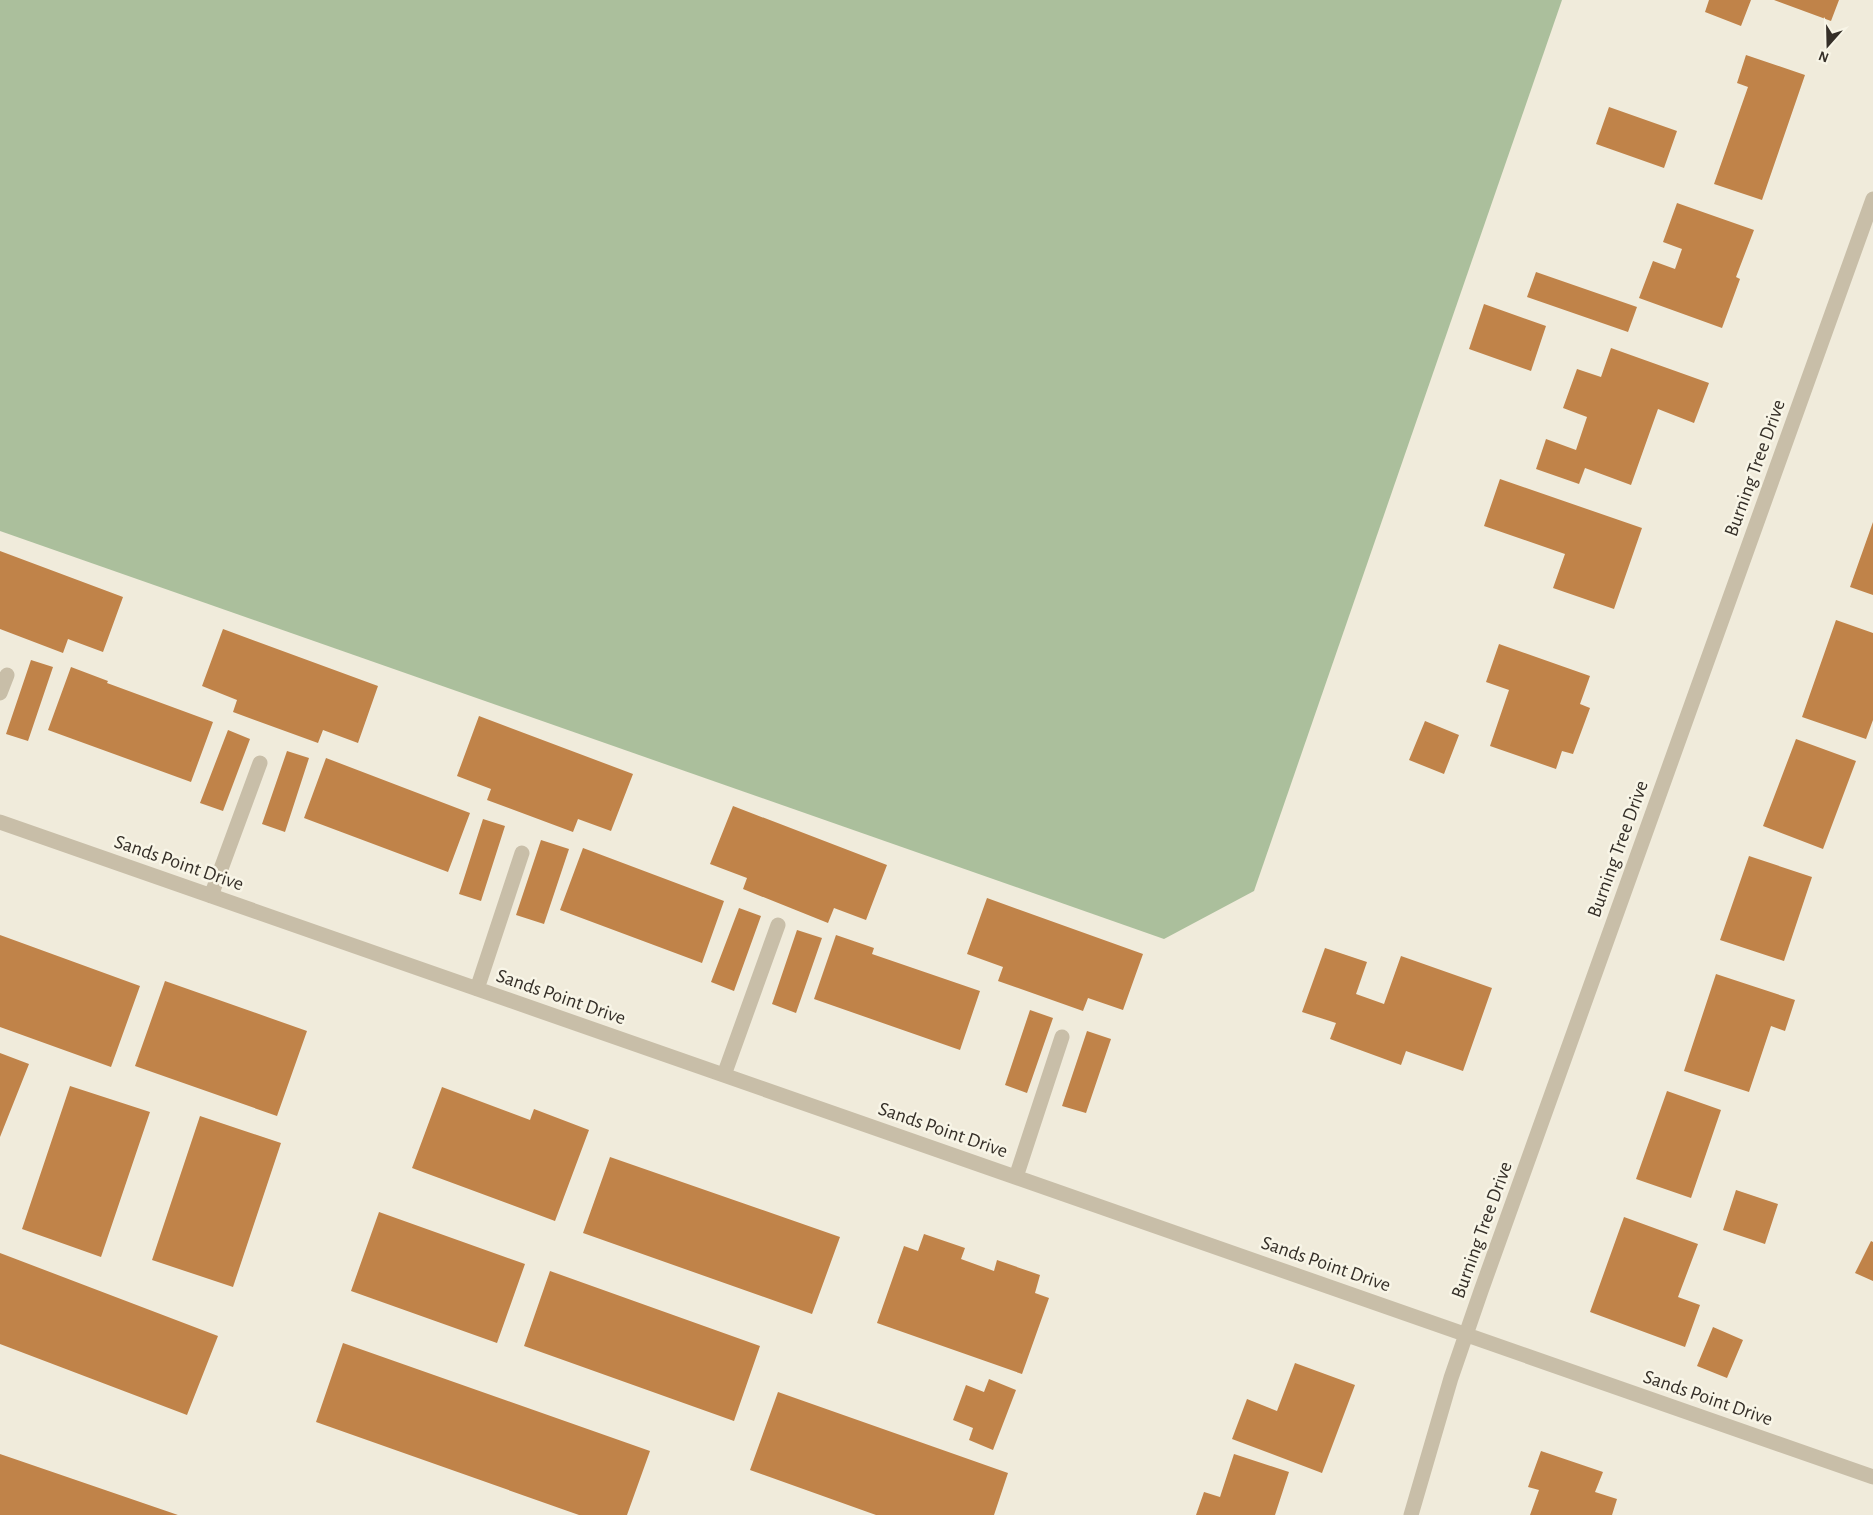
<svg xmlns="http://www.w3.org/2000/svg" width="1873" height="1515" font-family="'Alegreya Sans',sans-serif">
	<rect width="100%" height="100%" fill="#f0ebdb"/>
	<path fill="#abbf9c" d="M0 0H1562L1254 891 1164 939 0 531Z"/>
	<path fill="#c08349" d="M1709 0H1751L1741 26 1705 12Z
		M1774 0H1839L1831 21Z
		M1746 55 1805 75 1762 200 1714 184 1748 87 1737 83Z
		M1609 107 1677 131 1664 168 1596 144Z
		M1677 203 1754 230 1736 277 1740 279 1722 328 1639 298 1653 261 1675 269 1682 249 1663 242Z
		M1536 272 1637 307 1628 332 1527 297Z
		M1484 304 1546 326 1531 371 1469 349Z
		M1611 348 1709 383 1694 423 1658 409 1631 485 1585 468 1579 484 1536 469 1546 439 1576 450 1587 417 1563 408 1577 369 1601 377Z
		M1500 479 1642 528 1614 609 1553 588 1565 554 1484 526Z
		M1873 522V595L1850 587Z
		M0 551 123 597 103 652 68 639 63 653 0 629Z
		M1836 620 1873 633V720L1866 739 1802 717Z
		M223 629 378 686 358 743 323 730 318 743 233 712 237 700 202 686Z
		M1499 644 1590 676 1580 704 1590 708 1573 754 1562 751 1556 769 1490 746 1509 690 1486 682Z
		M31 660 53 667 28 741 6 734Z
		M71 667 108 681 107 683 213 722 191 782 48 730Z
		M479 716 633 774 611 831 578 819 573 832 487 800 491 789 457 776Z
		M1425 721 1459 735 1444 774 1409 760Z
		M228 730 250 739 223 811 200 803Z
		M1796 739 1856 761 1823 849 1763 826Z
		M287 751 309 758 285 832 262 824Z
		M326 758 470 813 448 872 304 818Z
		M733 806 887 865 866 920 834 908 828 923 743 889 747 878 710 864Z
		M483 819 505 826 481 901 459 894Z
		M541 840 569 849 544 924 516 915Z
		M583 848 724 901 702 963 560 910Z
		M1749 856 1812 877 1784 961 1720 940Z
		M987 898 1143 954 1123 1010 1088 998 1083 1011 998 981 1003 967 967 954Z
		M739 908 761 916 734 991 711 982Z
		M797 930 822 938 796 1013 772 1004Z
		M0 935 140 986 111 1067 0 1027Z
		M836 935 874 948 872 954 980 991 960 1050 814 999Z
		M1325 948 1367 962 1356 994 1384 1004 1401 956 1492 988 1463 1071 1406 1051 1401 1065 1330 1039 1336 1023 1302 1012Z
		M1716 974 1795 1000 1785 1031 1771 1026 1749 1092 1684 1071Z
		M165 981 307 1031 277 1116 135 1066Z
		M1030 1010 1053 1018 1027 1093 1005 1085Z
		M1087 1031 1111 1039 1086 1113 1062 1106Z
		M0 1053 29 1064 0 1137Z
		M70 1086 150 1112 101 1257 22 1229Z
		M442 1087 530 1120 534 1109 589 1130 555 1221 412 1168Z
		M1667 1091 1721 1110 1691 1198 1636 1179Z
		M200 1116 281 1143 233 1287 152 1260Z
		M610 1157 840 1237 812 1314 583 1233Z
		M1736 1190 1778 1204 1765 1244 1723 1230Z
		M379 1212 525 1264 497 1343 351 1291Z
		M1624 1217 1698 1244 1678 1297 1700 1305 1685 1347 1590 1312Z
		M924 1234 965 1248 961 1259 994 1271 997 1260 1040 1275 1035 1293 1049 1298 1022 1374 877 1323 904 1246 918 1251Z
		M1871 1241 1873 1242V1281L1855 1273Z
		M0 1253 218 1336 187 1415 0 1344Z
		M550 1271 760 1346 734 1421 524 1346Z
		M1713 1327 1743 1340 1727 1378 1697 1366Z
		M343 1343 650 1451 627 1515H579L316 1422Z
		M1295 1363 1355 1385 1322 1473 1232 1439 1247 1399 1277 1411Z
		M989 1379 1016 1390 993 1450 969 1440 973 1428 953 1420 966 1385 984 1392Z
		M778 1392 1008 1473 994 1515H876L750 1470Z
		M1541 1451 1603 1472 1595 1492 1617 1499 1612 1515H1530L1539 1490 1528 1487Z
		M0 1454 178 1515H0Z
		M1234 1454 1289 1472 1275 1515H1196L1204 1492 1220 1497Z"/>
	<g fill="none" stroke-linecap="round" stroke-linejoin="round">
		<path stroke="#c8bea8" stroke-width="15" d="M0 693 7 675
			M0 822 1873 1477
			M211 896 260 763
			M477 989 522 853
			M724 1075 778 925
			M1016 1177 1062 1037
			M1411 1515 1451 1378 1481 1291 1873 199"/>
	</g>
	<g text-anchor="middle" dominant-baseline="central" stroke-width="5" stroke-linejoin="round" paint-order="stroke">
		<g font-size="20" fill="#352f28" stroke="#f8f5e7">
			<text transform="translate(1755 468) rotate(-70)">Burning Tree Drive</text>
			<text transform="translate(1618 849) rotate(-70)">Burning Tree Drive</text>
			<text transform="translate(179 863) rotate(19)">Sands Point Drive</text>
			<text transform="translate(561 997) rotate(19)">Sands Point Drive</text>
			<text transform="translate(943 1130) rotate(19)">Sands Point Drive</text>
			<text transform="translate(1482 1230) rotate(-70)">Burning Tree Drive</text>
			<text transform="translate(1326 1264) rotate(19)">Sands Point Drive</text>
			<text transform="translate(1708 1398) rotate(19)">Sands Point Drive</text>
		</g>
	</g>
	<g transform="translate(1828 45) rotate(200)" stroke="#f8f5e7" stroke-width="4" paint-order="stroke">
	<path d="M0-4L9 19L0 12L-9 19Z" fill="#352f28"/>
	<text y="-8" font-size="14" font-weight="bold" text-anchor="middle" fill="#352f28">N</text>
	</g>
</svg>
